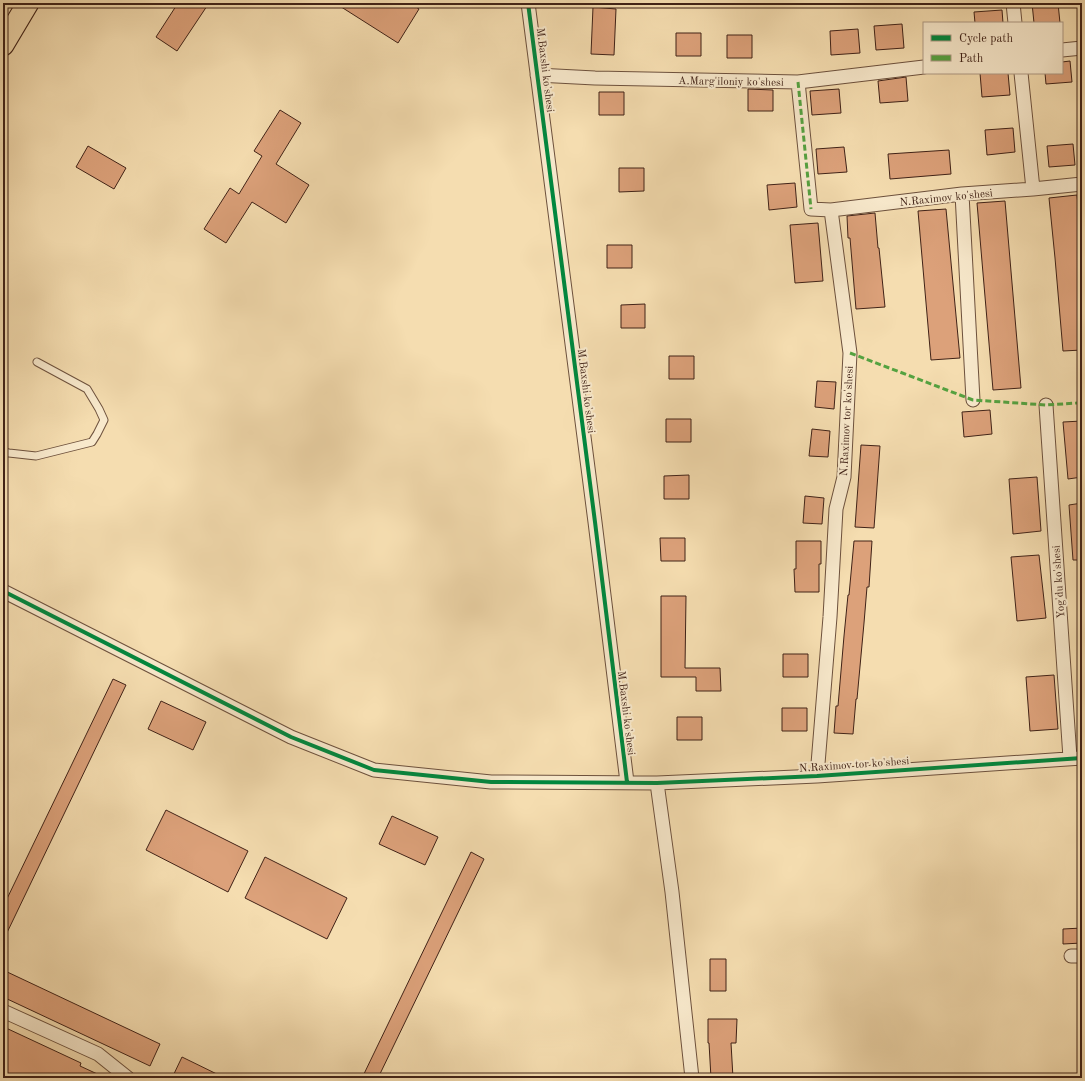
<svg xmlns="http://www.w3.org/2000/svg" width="1085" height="1081" font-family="'Old Standard TT',serif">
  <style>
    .building { fill: #dca17a; stroke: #402217 }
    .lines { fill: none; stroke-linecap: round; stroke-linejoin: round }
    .service-casing { stroke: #6d513d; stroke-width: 9 }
    .minor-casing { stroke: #6d513d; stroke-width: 15 }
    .primary-casing { stroke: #402217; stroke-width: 23 }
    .service { stroke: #f8e9cc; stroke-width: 7 }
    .minor { stroke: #f8e9cc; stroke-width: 13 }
    .primary { stroke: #f5ddb0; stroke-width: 21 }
    .quiet { stroke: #54a240; stroke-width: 3; stroke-dasharray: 6 3; stroke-linecap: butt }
    .cycleway-casing { stroke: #f8e9cc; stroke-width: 6 }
    .cycleway { stroke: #00873e; stroke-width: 4 }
    .labels { text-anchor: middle; stroke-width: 4; stroke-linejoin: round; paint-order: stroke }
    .street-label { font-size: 11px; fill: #402217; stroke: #f8e9cc }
  </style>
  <rect width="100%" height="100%" fill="#f5ddb0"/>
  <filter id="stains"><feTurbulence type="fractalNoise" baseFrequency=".005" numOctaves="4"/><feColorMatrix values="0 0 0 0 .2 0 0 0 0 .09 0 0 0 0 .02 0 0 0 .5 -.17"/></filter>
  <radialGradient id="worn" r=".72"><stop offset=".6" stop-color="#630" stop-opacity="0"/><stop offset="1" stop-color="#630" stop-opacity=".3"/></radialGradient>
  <path class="building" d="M178,3H209L177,51L156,37Z
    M335,3H410L419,9L398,43Z
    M1032,3H1058L1060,23H1034Z
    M593,7L616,9L614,55L591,54Z
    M1002,10L1003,23H975L974,12Z
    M902,24L904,48L876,50L874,26Z
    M858,29L860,53L831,55L830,31Z
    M676,33H701V56H676Z
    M727,35H752V58H727Z
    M1070,61L1072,82L1046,84L1045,73H1062V62Z
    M980,73H1008L1010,95L982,97Z
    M906,77L908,101L880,103L878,81Z
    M748,89L773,90V111H748Z
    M839,89L841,113L812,115L810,91Z
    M599,92H624V115H599Z
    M280,110L301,123L276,164L309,185L286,223L252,202L226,243L204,229L230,188L239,194L262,156L254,151Z
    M1013,128L1015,152L987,155L985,130Z
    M1073,144L1075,165L1049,167L1047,146Z
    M88,146L126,168L114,189L76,167Z
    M844,147L847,172L818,174L816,149Z
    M949,150L951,174L890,179L888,154Z
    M619,168H644V191L619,192Z
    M795,183L797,207L769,210L767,185Z
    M1077,195L1082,247V350L1063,351L1055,258L1049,198Z
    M1005,201L1021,388L993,390L977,203Z
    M946,209L960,358L931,360L918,211Z
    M875,213L878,248H879L885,307L856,309L850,238H848L847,216Z
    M818,223L823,281L795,283L790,225Z
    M607,245H632V268H607Z
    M645,304V328H621V305Z
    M669,356H694V379H669Z
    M817,381L836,382L834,409L815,407Z
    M990,410L992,434L964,437L962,412Z
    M666,419H691V442H666Z
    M1082,421V477L1068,479L1063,422Z
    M812,429L830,431L828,457L809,456Z
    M861,445L880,446L874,528L855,527Z
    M689,475V499H664V476Z
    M1037,477L1041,531L1013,534L1009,479Z
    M805,496L824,498L822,524L803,523Z
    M1082,503V560H1073L1069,505Z
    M660,538H685V561H661Z
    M796,541H821V564H819V592H795L794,569H796Z
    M854,541H872L869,587H867L864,623L857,699H856L853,734L834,733L836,706H838L844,636L848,595H849Z
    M1039,555L1046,618L1017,621L1011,557Z
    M661,596H686L685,668H720L721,691H696V677H661Z
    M783,654H808V677H783Z
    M1054,675L1058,729L1030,731L1026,677Z
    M113,679L126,685L3,941V907Z
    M161,701L206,722L193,750L148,729Z
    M782,708H807V731H782Z
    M677,717H702V740H677Z
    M166,810L248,851L228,892L146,850Z
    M392,816L438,837L425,865L379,844Z
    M471,852L484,859L378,1078H362Z
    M265,857L347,898L327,939L245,898Z
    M1082,928V943L1063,944V929Z
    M710,959H726V991H710Z
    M3,970L160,1044L150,1066L3,997Z
    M708,1019H737L736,1043H731L733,1078H711L709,1043H708Z
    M6,1028L81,1063L80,1066L106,1078H3V1034Z
    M182,1057L225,1078H172Z"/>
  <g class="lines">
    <g class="service-casing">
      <path id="service" d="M3,452L9,453L36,456L92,442L97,434L104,420L99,409L87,389L37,362"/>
    </g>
    <g class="minor-casing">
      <path id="minor" d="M528,3L595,522L627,782
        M1013,3L1015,23
        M1062,50L1082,48
        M1021,73L1033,189
        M537,75L595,78L798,82L924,67
        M798,82L811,209L831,210L962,194L1033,189L1082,184
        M962,194L973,400
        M1046,405L1070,758
        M3,591L291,737L374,770L491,782L657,783L817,776L1082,758
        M817,776L830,617L836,509L844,477L850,353L831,210
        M657,783L672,892L692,1078
        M1071,956H1082
        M3,1011L98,1054L128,1078"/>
    </g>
    <g class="primary-casing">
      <path id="primary" d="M3,45L28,3"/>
    </g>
    <use href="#service" class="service"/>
    <use href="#minor" class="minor"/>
    <use href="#primary" class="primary"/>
    <path class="quiet" d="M798,82L811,209
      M850,353L973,400L1046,405L1077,403L1082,401"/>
    <g class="cycleway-casing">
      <path id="cycleway" d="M528,3L595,522L627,782
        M3,591L291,737L374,770L491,782L657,783L817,776L1082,758"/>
    </g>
    <use href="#cycleway" class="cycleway"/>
  </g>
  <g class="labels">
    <g class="street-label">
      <text transform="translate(546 70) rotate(83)" y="4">M.Baxshi ko'shesi</text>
      <text transform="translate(731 81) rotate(1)" y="4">A.Marg'iloniy ko'shesi</text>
      <text transform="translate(946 197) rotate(-6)" y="4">N.Raximov ko'shesi</text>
      <text transform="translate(587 391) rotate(83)" y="4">M.Baxshi ko'shesi</text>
      <text transform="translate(846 421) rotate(-87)" y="4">N.Raximov tor ko'shesi</text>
      <text transform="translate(1058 582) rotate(-94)" y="4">Yog'du ko'shesi</text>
      <text transform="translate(627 713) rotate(83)" y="4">M.Baxshi ko'shesi</text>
      <text transform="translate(854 764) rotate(-4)" y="4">N.Raximov tor ko'shesi</text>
    </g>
  </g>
  <rect width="1085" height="1081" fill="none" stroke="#f5ddb0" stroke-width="16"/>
  <rect x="4" y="4" width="1077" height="1073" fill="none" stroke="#402217" stroke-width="2"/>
  <rect x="8" y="8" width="1069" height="1065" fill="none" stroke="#402217"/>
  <rect x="923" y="22" width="140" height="52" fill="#f8e9cc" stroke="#ae9984"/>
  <rect x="931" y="35" width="20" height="6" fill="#00873e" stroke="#ae9984"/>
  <text x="959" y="42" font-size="12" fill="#402217">Cycle path</text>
  <rect x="931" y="55" width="20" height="6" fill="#54a240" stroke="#ae9984"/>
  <text x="959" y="62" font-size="12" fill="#402217">Path</text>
  <rect width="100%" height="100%" filter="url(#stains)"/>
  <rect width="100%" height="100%" fill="url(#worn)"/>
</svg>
